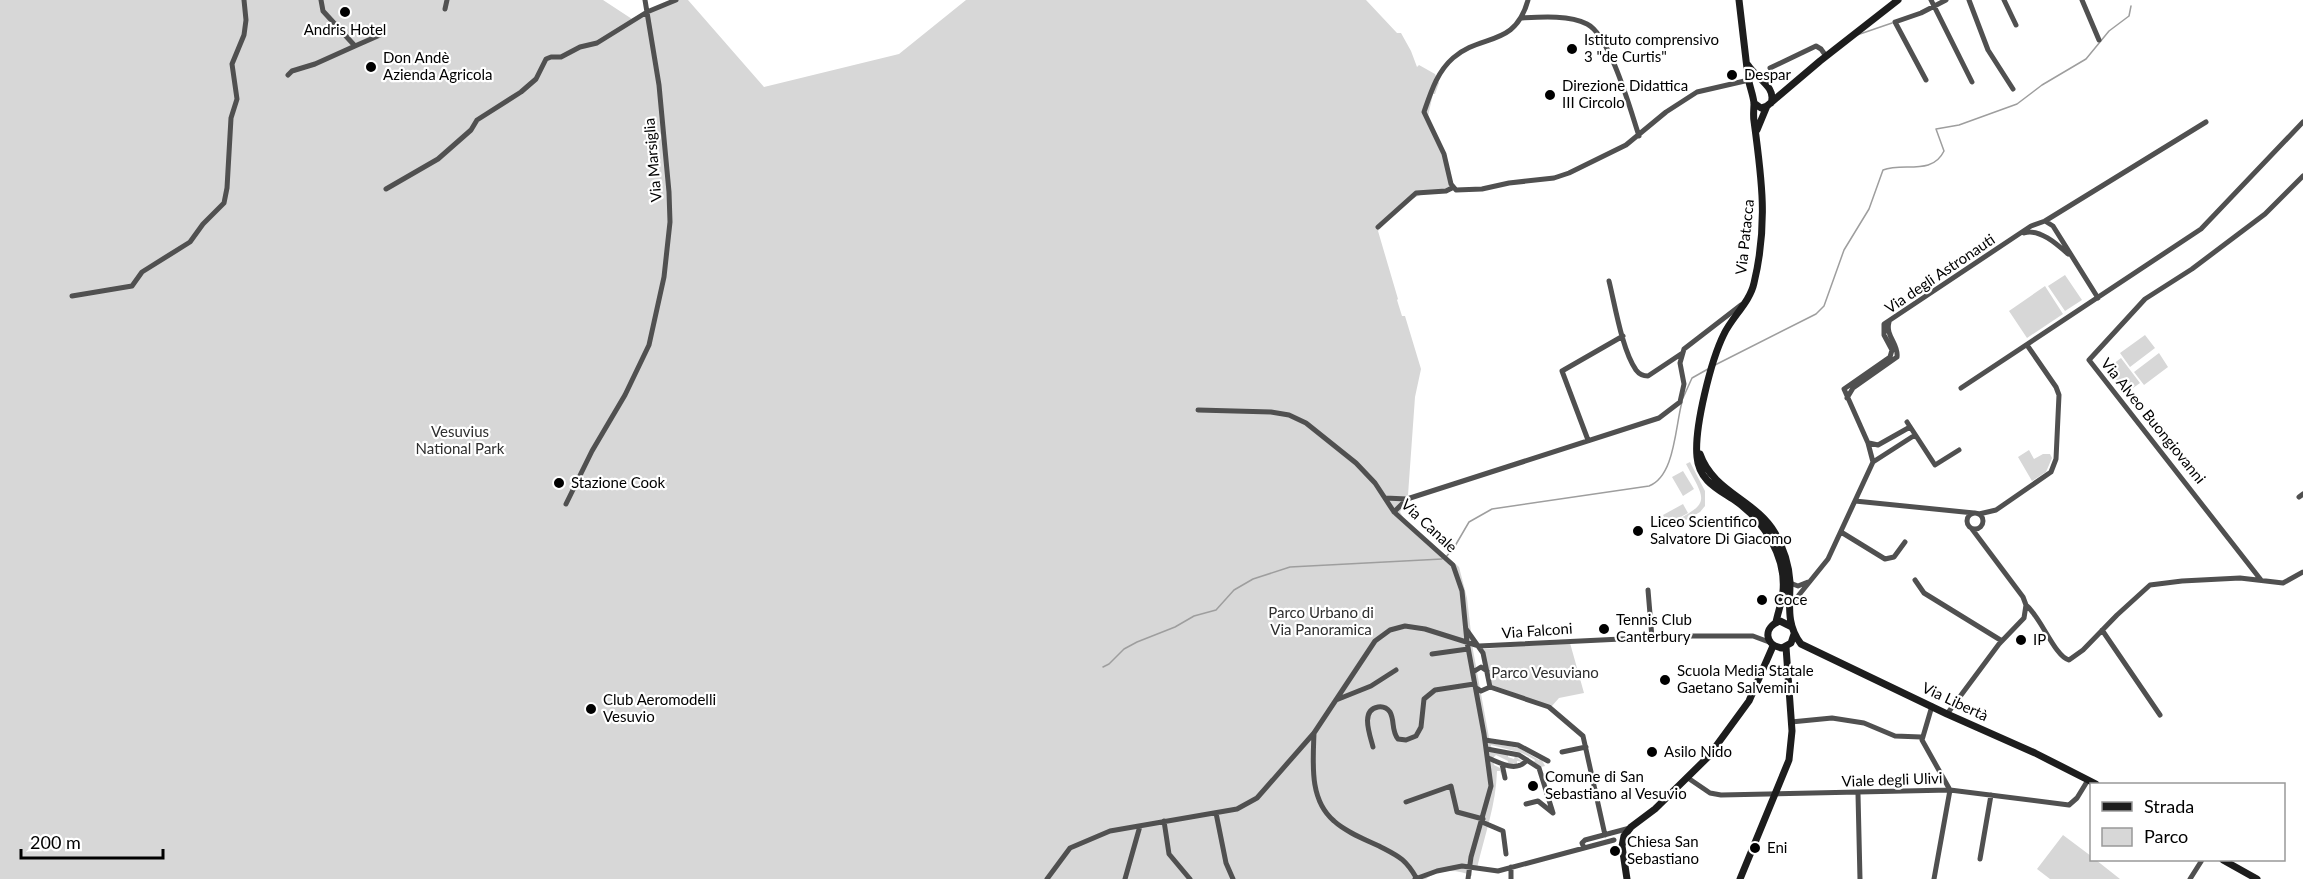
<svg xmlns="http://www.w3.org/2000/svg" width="2303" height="879" font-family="Lato,sans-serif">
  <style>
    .green { fill: #d7d7d7 }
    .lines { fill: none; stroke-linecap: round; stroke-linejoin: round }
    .stream { stroke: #9e9e9e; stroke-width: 1.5 }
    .street { stroke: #505050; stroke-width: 5 }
    .secondary { stroke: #1d1d1d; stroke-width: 7 }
    .poi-dot { fill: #000; stroke: #fff; stroke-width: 2 }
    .labels { text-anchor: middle; stroke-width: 4.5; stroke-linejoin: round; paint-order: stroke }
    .poi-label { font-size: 15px; fill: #000; stroke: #fff; text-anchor: start }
    .street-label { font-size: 15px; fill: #000; stroke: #fff }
    .park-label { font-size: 15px; fill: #2e2e2e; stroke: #fff }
  </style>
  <rect width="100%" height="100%" fill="#fff"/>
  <path class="green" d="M0,0H603L632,19L674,0H688L764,87L899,54L966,0H1366L1397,33H1401L1411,51L1417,67L1419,65L1435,74L1439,83L1435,94H1433L1428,116L1453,185L1449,191C1412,190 1402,206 1378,231L1398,299L1397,300L1402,316H1405L1421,369L1415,397L1408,495L1400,512L1404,519L1459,567L1467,598L1473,650L1490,743L1519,748L1539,760L1541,758L1545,766L1541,767L1534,762L1535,760L1522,753L1491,745L1492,752L1508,754V757L1514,759L1515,756L1523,762L1517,761V765H1507L1508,761L1496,755L1493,758L1494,765L1500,768L1502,776L1500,771H1497C1496,805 1485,834 1477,868L1472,869V876C1457,869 1439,869 1426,879H0Z
    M2065,275L2082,300L2065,311L2048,286Z
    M2045,286L2063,314L2027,338L2009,311Z
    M2145,335L2155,348L2130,367L2120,353Z
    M2159,353L2168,367L2144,385L2134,372Z
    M2121,358L2140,383L2126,393L2108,368Z
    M2029,450L2034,459L2043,454H2050L2052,458L2046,472L2032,481L2018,457Z
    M1690,462L1705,491V506L1700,512L1672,528L1670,524C1710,502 1707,503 1686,464Z
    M1683,471L1694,489L1683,496L1672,477Z
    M1683,504L1688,513L1668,524L1663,515Z
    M1570,643L1584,693L1559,698L1551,707L1492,686L1484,649Z
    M2063,835L2091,856L2092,860H2096L2120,879H2050L2037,869Z"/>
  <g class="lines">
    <path class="stream" d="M1857,35L1892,23
      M1715,365L1816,314L1824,306L1844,250L1869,209L1883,170C1903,162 1932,176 1944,151L1936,129L1959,125L2017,104L2042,85L2086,59L2109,31L2129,16L2131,6
      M1683,398L1692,378L1708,369
      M1446,557L1455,546L1469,522L1492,509L1649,486C1675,476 1675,427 1682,402
      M1103,667L1109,664L1124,649L1137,642L1175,627L1194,616L1216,610L1234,590L1253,579L1290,567L1442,559"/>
    <path class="street" d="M1528,0C1515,48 1481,33 1453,58C1437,72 1431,92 1424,112L1444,154L1451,184L1456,190L1482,189L1509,183L1554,178L1569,173L1626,145L1666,112L1697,92L1749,80L1756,76
      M1931,0L1972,82
      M1969,0L1988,50L2013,89
      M2004,0L2016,25
      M2082,0L2099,40
      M445,9L447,0
      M1522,18C1541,17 1569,15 1587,24C1610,35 1631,112 1639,136
      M355,46L380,35
      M1770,68L1816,46L1821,49L1826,56
      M288,75L292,71L315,64L355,46L323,11L321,0
      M1926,80L1895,22L1921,13L1946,0
      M386,189L438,159L471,130L477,120L521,92L536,79L546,59L551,57H561L580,47L597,43L647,12L676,0
      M2045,221L2206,122
      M1378,227L1416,193L1446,191L1452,188
      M2024,233C2039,228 2057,244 2068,254
      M1609,281C1615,305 1622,350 1636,370C1639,374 1643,376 1648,376L1681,354
      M72,296L132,286L142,272L190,242L203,224L224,203L227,188L231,118L237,99L232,64L244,35L246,20L244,0
      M1961,388L2201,229L2303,122
      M1847,398L1853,388L1897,357C1899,344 1885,336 1889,322
      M1198,410L1271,412L1289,415L1306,423L1356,463L1375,483L1394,512L1453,565L1462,591L1467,642L1484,734L1491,786L1471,857L1468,879
      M1907,422L1935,465L1959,450
      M1588,440L1562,371L1623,336
      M1869,443L1878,445L1910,427
      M1873,462L1915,435
      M2299,497L2303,494
      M1385,498L1407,499L1659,418L1680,402L1684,384L1680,363L1684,349L1741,305
      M1855,501L1974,513
      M566,504L592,451L625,395L649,345L664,277L670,222L669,192L659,85L645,0
      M1394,512L1407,499
      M1967 521a8 8 0 1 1 16 0a8 8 0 1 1-16 0Z
      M1979,514L1996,510L2051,472L2056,459L2059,395L2056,387L2027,345
      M1841,532L1885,559L1894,557L1905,542
      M1915,580L1924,593L2002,641
      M2261,580L2089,360L2145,299L2192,269L2265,214L2303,176
      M1790,583L1798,586L1808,582
      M1648,590L1652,638
      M2026,605C2041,617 2055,657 2069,660L2083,650L2117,615L2150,585L2182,581L2240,578L2283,583L2303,572
      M1790,606L1828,559L1873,462L1868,443L1844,389L1890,357L1892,350L1884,335V324L2031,226L2045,221L2053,226L2098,298
      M1466,629L1483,653L1490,687
      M2102,630L2160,715
      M1432,654L1468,649
      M1473,672L1481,667L1487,671
      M1476,688L1481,691L1490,687L1549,707L1583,736L1605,835
      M1336,700L1371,686L1396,670
      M1932,706L1922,740L1950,790L1934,879
      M1947,714L1999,644L2024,618L2026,605L2023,597L1972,529
      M1791,722L1832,718L1864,723L1895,736L1921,737
      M1314,733C1313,763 1309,800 1334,821C1346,832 1364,839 1379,846C1398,856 1405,858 1417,879
      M1485,740L1518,745L1548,761
      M1373,747C1370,735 1360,710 1378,707C1384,706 1387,708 1390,712C1395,721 1391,730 1398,739L1406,740L1416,736L1421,727L1424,699L1435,690L1474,684
      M1487,749L1519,755L1539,768L1553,813L1538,801L1526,804
      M1562,752L1586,747
      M1488,758C1501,763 1516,773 1527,760
      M1502,764L1505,778
      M1688,778L1710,793L1721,795L1950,790L2069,805L2077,798L2088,780
      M1858,794L1860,879
      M1406,802L1451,786L1457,812L1483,819
      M1216,813L1226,863L1233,879
      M1164,821L1169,854L1190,879
      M1482,822L1503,831L1506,854
      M1584,848L1582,843L1585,840L1630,828
      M1980,859L1991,795
      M1047,879L1070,848L1110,831L1237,809L1257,798L1314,733L1375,641L1390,630L1405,626L1425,629L1479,646L1683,636H1753L1769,642
      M1125,879L1140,826
      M1415,879L1437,871L1462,866L1498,871L1614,840
      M1511,879V867
      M2190,879L2202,860"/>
    <path class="secondary" d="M1739,0C1742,26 1745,51 1748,77C1749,85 1753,94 1754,103C1754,109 1753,115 1754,121C1762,180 1768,225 1754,283C1750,302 1732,317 1724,334C1711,360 1694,428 1697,457C1699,482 1720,490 1737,502C1765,522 1786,557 1783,591C1782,602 1778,612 1776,622
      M1748,65C1756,78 1777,87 1771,103
      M1754,103L1761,108L1767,106L1820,61L1898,0
      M1757,130L1767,106
      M1700,454C1713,492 1756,500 1775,533C1783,547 1789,566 1790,582C1790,605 1786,625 1801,644L1947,714L2035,753L2096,784
      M1790,626L1780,621C1763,627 1764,645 1782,648L1791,643L1794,634
      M2223,860L2257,879
      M1627,879L1622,846L1624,836L1631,827L1655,809L1708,757L1749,701L1773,646
      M1740,879L1789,760L1792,731L1786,647"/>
  </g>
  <g class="poi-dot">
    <circle cx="345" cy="12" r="6"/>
    <circle cx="1572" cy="49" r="6"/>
    <circle cx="371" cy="67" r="6"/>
    <circle cx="1732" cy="75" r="6"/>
    <circle cx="1550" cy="95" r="6"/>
    <circle cx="559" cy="483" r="6"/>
    <circle cx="1638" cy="531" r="6"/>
    <circle cx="1762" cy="600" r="6"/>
    <circle cx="1604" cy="629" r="6"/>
    <circle cx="2021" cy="640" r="6"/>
    <circle cx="1665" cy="680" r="6"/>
    <circle cx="591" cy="709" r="6"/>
    <circle cx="1652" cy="752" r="6"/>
    <circle cx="1533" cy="786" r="6"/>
    <circle cx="1755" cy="848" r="6"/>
    <circle cx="1615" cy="851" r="6"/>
  </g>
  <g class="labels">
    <g class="poi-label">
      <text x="345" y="35" text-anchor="middle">Andris Hotel</text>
      <text x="1584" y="45">Istituto comprensivo<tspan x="1584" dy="17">3 "de Curtis"</tspan></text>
      <text x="383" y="63">Don Andè<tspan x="383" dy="17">Azienda Agricola</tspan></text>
      <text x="1744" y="80">Despar</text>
      <text x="1562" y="91">Direzione Didattica<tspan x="1562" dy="17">III Circolo</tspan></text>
      <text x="571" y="488">Stazione Cook</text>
      <text x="1650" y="527">Liceo Scientifico<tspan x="1650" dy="17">Salvatore Di Giacomo</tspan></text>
      <text x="1774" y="605">Coce</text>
      <text x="1616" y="625">Tennis Club<tspan x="1616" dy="17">Canterbury</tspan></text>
      <text x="2033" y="645">IP</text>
      <text x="1677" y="676">Scuola Media Statale<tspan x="1677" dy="17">Gaetano Salvemini</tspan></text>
      <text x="603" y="705">Club Aeromodelli<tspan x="603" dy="17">Vesuvio</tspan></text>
      <text x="1664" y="757">Asilo Nido</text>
      <text x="1545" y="782">Comune di San<tspan x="1545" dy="17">Sebastiano al Vesuvio</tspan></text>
      <text x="1627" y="847">Chiesa San<tspan x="1627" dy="17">Sebastiano</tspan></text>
      <text x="1767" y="853">Eni</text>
    </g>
    <g class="street-label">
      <text transform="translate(653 160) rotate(-95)" y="5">Via Marsiglia</text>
      <text transform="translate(1745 237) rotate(-84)" y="5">Via Patacca</text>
      <text transform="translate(1940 274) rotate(-34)" y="5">Via degli Astronauti</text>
      <text transform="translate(2153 421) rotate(51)" y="5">Via Alveo Buongiovanni</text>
      <text transform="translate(1429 526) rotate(43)" y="5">Via Canale</text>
      <text transform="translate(1537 631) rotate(-4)" y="5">Via Falconi</text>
      <text transform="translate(1955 702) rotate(25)" y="5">Via Libertà</text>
      <text transform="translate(1892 780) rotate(-2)" y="5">Viale degli Ulivi</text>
    </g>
    <g class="park-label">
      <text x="460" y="437">Vesuvius<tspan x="460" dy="17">National Park</tspan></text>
      <text x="1321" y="618">Parco Urbano di<tspan x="1321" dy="17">Via Panoramica</tspan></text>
      <text x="1545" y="678">Parco Vesuviano</text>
    </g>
  </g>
  <rect x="2090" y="783" width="195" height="78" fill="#ffffff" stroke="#999999" stroke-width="1.5"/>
  <rect x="2102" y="802" width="30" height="9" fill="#1d1d1d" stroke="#999999" stroke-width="1.5"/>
  <text x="2144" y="813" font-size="18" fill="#000000">Strada</text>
  <rect x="2102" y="828" width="30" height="18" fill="#d7d7d7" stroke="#999999" stroke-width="1.5"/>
  <text x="2144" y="843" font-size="18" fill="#000000">Parco</text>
  <path d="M21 849v9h142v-9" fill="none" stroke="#000000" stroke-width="3"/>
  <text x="30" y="849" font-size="18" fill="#000000" stroke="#ffffff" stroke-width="4.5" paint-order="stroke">200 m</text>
</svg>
